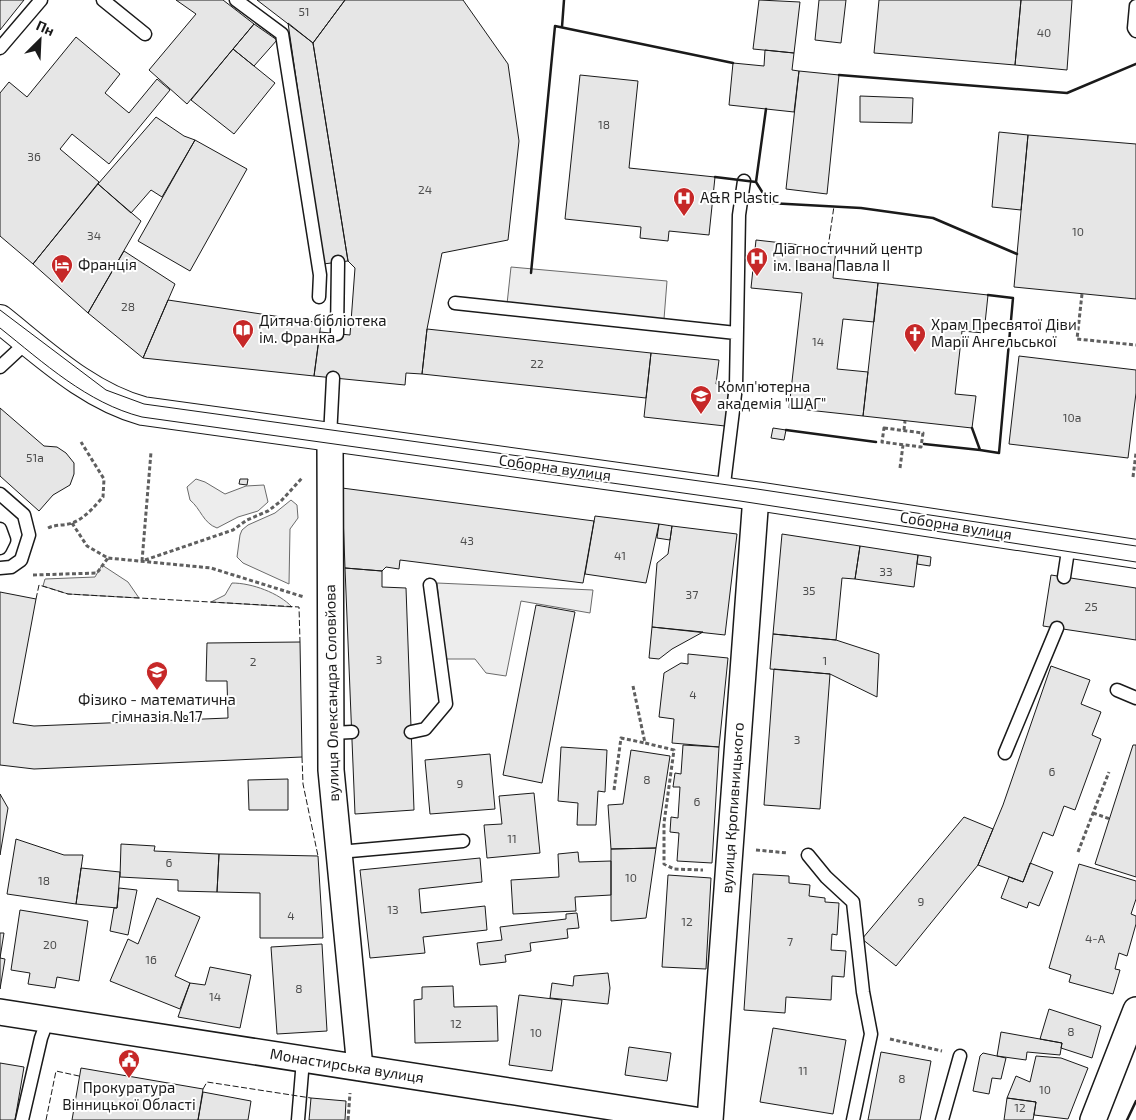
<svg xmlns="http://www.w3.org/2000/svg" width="1136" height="1120" font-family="'Exo 2',sans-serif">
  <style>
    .green { fill: #ededed; stroke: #6a6a6a }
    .building { fill: #e6e6e6; stroke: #1a1a1a }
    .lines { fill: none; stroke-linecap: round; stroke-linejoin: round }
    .lane-casing { stroke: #1a1a1a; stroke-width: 15 }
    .street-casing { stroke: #1a1a1a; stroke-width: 28 }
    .secondary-casing { stroke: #1a1a1a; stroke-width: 30 }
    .path { stroke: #5f5f5f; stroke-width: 3; stroke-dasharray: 4 2.5; stroke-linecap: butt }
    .lane { stroke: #fff; stroke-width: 12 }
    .street { stroke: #fff; stroke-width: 25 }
    .secondary { stroke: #fff; stroke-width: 28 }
    .tram { stroke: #1a1a1a; stroke-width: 1 }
    .fence { stroke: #1a1a1a; stroke-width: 1; stroke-dasharray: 6 2.5; stroke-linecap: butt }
    .wall { stroke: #1a1a1a; stroke-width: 2.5 }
    .labels { text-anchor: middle; stroke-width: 4; stroke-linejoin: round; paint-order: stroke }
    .number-label { font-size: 12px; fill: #4d4d4d }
    .poi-label { font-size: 15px; fill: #1a1a1a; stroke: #fff; text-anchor: start }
    .street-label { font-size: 15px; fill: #1a1a1a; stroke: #fff }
  </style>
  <rect width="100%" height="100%" fill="#fff"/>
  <path class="green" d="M511,267L667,281L664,319L507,304Z
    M196,479L205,482L225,494L246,486L264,485L268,502L258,511L238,517L217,528C203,523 201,509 190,500L187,487Z
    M291,500L297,505L298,518L290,529L289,584L243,563L237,557L240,535L242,530L248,525L275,513Z
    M102,565L128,582L139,598L68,594L43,586L45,579L95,577Z
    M232,583C252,583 279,593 292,607L211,602L225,595Z
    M437,583L593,590L590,613L521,601L506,676L486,673L475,659H445Z"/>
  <path class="building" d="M0,0H24L0,30Z
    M176,0H223L254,24L187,104L149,70L196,14Z
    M257,0H345L313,43Z
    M345,0H463L508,64L519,141L508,240L442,253L427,329L422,374L406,373L405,385L314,376L320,332L350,335L355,268L348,261L313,43Z
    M759,0L800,2L794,53L753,49Z
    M819,0H846L841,43L815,40Z
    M879,0H1021L1015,65L874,53Z
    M1021,0H1072L1067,70L1015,65Z
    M288,23L313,43L348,261L323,264Z
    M254,24L277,40L254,66L233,49Z
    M76,37L120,74L105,93L129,113L157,79L170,90L109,164L72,134L60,149L99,182L33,264L0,236V93L9,82L27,97Z
    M233,49L275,83L234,134L191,100Z
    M765,50L794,53L792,70L799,71L794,112L729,105L733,63L764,66Z
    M799,71L839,75L827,194L786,189Z
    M580,75L638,81L629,168L715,177L709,235L669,231L668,241L640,238L641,227L565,219Z
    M860,96L913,98L912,123L860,122Z
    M156,117L184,136L195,140L162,197L151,190L131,213L98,184Z
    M999,132L1028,135L1021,210L992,207Z
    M1028,135L1136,144V299L1014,287Z
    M195,140L247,169L190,271L138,241Z
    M98,184L141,221L88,313L33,264Z
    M756,240L836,249L833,278L878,283L874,322L843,319L837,369L868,372L863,416L789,408L802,293L751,288Z
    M124,251L175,284L143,358L88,313Z
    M878,283L988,295L984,333L962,331L955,394L976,396L972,428L863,416Z
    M168,300L321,323L314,376L143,358Z
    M427,329L651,353L646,398L422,374Z
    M651,353L719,360L716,384L729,386L725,426L644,417Z
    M1019,356L1136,370V393L1128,458L1009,444Z
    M0,408L44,446L57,447L66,453L74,463V474L70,485L53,495L39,511L0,476Z
    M773,428L786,430L784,440L771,438Z
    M240,479H248L247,485L239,484Z
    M342,488L594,521L583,583L400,560L399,569L386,567L382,571L345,568Z
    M595,516L659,524L646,583L585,574Z
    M659,524L672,526L670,540L657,538Z
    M672,526L737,534L725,635L652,627L657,563L668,554Z
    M782,534L860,546L855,579L842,578L836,640L773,634Z
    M860,546L918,555L914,587L855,579Z
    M918,555L931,557L930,566L917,564Z
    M345,568L382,571V587L406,588L414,810L355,814Z
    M1051,575L1136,588V640L1043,626Z
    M0,592L36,599L13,723L34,726L228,718L227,681H206L207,643L300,642L302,757L34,769L0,765Z
    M536,605L575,612L542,783L503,775Z
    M652,627L703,632L672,649L659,659L649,658Z
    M773,634L836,640L879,654L877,697L830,674L770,669Z
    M688,654L728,658L719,747L672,743L674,719L659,717L664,673L681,663L688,664Z
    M1051,666L1090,680L1081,704L1101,712L1092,735L1101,739L1075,810L1064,806L1053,836L1043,832L1023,882L978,865L1003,805Z
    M774,669L830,674L820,809L764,805Z
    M683,745L719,747L712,863L677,861L679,833L670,832L671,817L678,818L680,787H673L675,773L681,774Z
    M1133,745H1136V877L1095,864Z
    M561,747L607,750L605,792L598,791L596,825H577L578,803L558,801Z
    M631,750L670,756L656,848L611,849L608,805L623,804Z
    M490,754L495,809L430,814L425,760Z
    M288,779V810H249L248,780Z
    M534,793L540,853L487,858L484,825L502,824L499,796Z
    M0,794L8,808L0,855Z
    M964,817L993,829L978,865L896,966L862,939Z
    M16,839L64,855H83L76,904L7,894Z
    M121,844L155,846L154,851L219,854L217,892L178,891V880L120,877Z
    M656,848L646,918L611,921V849Z
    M578,852L579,862L611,861V895L575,897L576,911L513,914L511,880L559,877L558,854Z
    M219,854L318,856L323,938H260V893L217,892Z
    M480,858L482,882L419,889L421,913L485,906L487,930L423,937L425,953L370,958L360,870Z
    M1030,863L1053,872L1039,906L1029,902L1027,908L1001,898L1009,877L1023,882Z
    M1079,864L1136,881V899L1131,914L1136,916V924L1127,956L1119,953L1115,969L1120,970L1113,994L1069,982L1071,975L1049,968Z
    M81,868L120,872L117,908L76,904Z
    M753,874L789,876V883L810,885L809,896L825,898V902L839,903L837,935L832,934L831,950L846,951L844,977L832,976L831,1000L786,997L785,1013L744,1010Z
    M668,875L711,878L706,969L662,967Z
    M119,888L137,890L128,935L110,931L114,908H117Z
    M157,898L200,917L175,976L190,983L180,1009L110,981L128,939L138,944Z
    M20,910L88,921L79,981L57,977L55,988L28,984L30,973L11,970Z
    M577,913L579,928L567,929L568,938L530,943L531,951L505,955L506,962L480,965L477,943L502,940L500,927L566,919V914Z
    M0,933H4L0,958Z
    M322,944L327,1031L277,1034L271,947Z
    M0,958L5,959L0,989Z
    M210,967L251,975L240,1028L178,1017L190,983L205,985Z
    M608,973L610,988L608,1004L550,998L552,983L573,986L574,976Z
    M453,986L454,1007L497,1006L498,1041L415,1043L414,1000L422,999V987Z
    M519,995L562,1000L552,1071L509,1065Z
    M1049,1009L1101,1026L1092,1058L1061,1048L1062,1043L1040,1039Z
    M773,1028L846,1040L833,1114L760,1102Z
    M1001,1032L1062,1043L1060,1055L1027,1052L1026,1060L997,1056Z
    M629,1047L671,1053L667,1081L625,1075Z
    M881,1052L931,1061L920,1120H868Z
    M983,1053L1006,1058L1001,1079L992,1078L989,1094L973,1091L980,1056Z
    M1036,1056L1061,1058L1088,1068L1068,1119L1034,1115L1036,1102L1007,1098L1016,1076L1030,1082Z
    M0,1063L24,1067L15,1120H0Z
    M81,1068L203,1089L198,1120H72Z
    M203,1092L251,1101L248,1120H198Z
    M311,1098L346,1101L345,1120H309Z
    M1007,1098L1036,1102L1033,1120H1004Z"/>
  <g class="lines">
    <g class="lane-casing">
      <path id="lane" d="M103,0L145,34
        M236,0L282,34L320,275L319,297
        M1136,6L1134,28L1136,31
        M0,48L41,0
        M455,303L736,333
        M337,334L338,262
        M0,367L28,341
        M330,437L333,378
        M723,492L736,386L739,215L744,181
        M0,494L24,515L29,535L21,560L11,567L0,568
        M0,529L4,540L0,548
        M1064,577L1069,544
        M1117,690L1136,698
        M411,732L425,729L446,704L430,585
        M331,733L352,732
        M1005,753L1057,628
        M339,852L463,841
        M808,855L826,877L853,902L863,992L871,1034L853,1120
        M22,1120L41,1038L48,1019
        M298,1120L303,1060
        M942,1120L960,1056"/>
    </g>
    <g class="street-casing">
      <path id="street" d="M330,437L331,770L360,1068
        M0,1012L695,1120
        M710,1120L756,496
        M1093,1120L1136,1010"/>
    </g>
    <g class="secondary-casing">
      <path id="secondary" d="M0,319C44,354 88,396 143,411L756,496L1136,554"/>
    </g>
    <path class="path" d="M1082,294L1077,339L1136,345
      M884,428L923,433L921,447L882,442Z
      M904,430L905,421
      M900,468L903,445
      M1133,477L1136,453
      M72,523L87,546L108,558L211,568L304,597
      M48,528C56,524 64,526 72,523C84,519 95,506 103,497L104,479L81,442
      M145,560L233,530L247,520L268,511L281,501L303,477
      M142,561L151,452
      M33,575L97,573L108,558
      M633,686L645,743L674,750L664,823V864L674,869L703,870
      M614,790L621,738L645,743
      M1093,813L1110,819
      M756,850L788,853
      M1078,852L1109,772
      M890,1039L942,1051
      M348,1120L350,1093"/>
    <use href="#lane" class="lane"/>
    <use href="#street" class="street"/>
    <use href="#secondary" class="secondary"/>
    <path class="tram" d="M0,310L106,390L144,404L757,489L1136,546
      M0,328C44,363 87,403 142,417L740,501L1136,562"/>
    <path class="fence" d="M828,248L834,206
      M36,599L39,585L68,594L299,607L300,642
      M302,757L303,784L318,856
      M203,1089L207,1082L311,1098
      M46,1120L56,1071L79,1076"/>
    <path class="wall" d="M562,27L564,0
      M839,75L1067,93L1136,64
      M715,177L756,182L766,109
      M756,182L769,203L861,208L933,218L1017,254
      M531,273L555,26L733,63
      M972,428L980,450L999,453L1013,298L988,295
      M786,430L876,442
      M924,444L980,450
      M1127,1120L1136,1101"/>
  </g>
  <defs>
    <g id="hospital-pin" transform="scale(1.125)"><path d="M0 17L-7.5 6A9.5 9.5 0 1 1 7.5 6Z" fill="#c62828" stroke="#fff"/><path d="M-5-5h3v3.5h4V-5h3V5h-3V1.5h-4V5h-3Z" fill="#fff"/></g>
    <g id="hotel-pin" transform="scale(1.125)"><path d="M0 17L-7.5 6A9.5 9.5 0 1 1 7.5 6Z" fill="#c62828" stroke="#fff"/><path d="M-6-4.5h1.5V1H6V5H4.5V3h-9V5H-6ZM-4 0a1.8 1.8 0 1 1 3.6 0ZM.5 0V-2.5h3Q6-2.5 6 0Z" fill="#fff"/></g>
    <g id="library-pin" transform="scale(1.125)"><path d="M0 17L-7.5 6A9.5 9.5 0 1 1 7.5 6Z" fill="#c62828" stroke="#fff"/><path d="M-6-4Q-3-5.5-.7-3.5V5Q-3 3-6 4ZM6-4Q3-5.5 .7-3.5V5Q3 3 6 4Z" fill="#fff"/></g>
    <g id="church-pin" transform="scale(1.125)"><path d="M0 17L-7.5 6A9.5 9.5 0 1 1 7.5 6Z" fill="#c62828" stroke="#fff"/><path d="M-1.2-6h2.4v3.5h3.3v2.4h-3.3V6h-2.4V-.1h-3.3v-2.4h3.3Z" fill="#fff"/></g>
    <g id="school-pin" transform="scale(1.125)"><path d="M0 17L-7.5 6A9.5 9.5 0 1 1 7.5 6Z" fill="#c62828" stroke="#fff"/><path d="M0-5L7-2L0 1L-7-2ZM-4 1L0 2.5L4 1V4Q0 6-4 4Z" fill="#fff"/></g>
    <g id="civic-pin" transform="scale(1.125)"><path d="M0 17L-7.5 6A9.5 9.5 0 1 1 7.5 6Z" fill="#c62828" stroke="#fff"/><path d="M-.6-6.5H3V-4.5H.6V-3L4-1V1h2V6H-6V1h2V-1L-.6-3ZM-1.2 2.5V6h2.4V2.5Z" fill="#fff"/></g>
  </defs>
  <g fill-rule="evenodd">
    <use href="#hospital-pin" x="684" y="198"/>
    <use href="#hospital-pin" x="757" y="258"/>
    <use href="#hotel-pin" x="62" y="265"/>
    <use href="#library-pin" x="243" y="330"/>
    <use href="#church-pin" x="915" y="334"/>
    <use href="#school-pin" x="701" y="396"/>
    <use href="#school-pin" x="157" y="672"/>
    <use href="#civic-pin" x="129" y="1060"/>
  </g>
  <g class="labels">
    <g class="number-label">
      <text x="304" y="16">51</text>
      <text x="1044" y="37">40</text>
      <text x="604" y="129">18</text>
      <text x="34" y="161">36</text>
      <text x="425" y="194">24</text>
      <text x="1078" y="236">10</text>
      <text x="94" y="240">34</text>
      <text x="128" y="311">28</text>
      <text x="818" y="346">14</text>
      <text x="537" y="368">22</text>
      <text x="1072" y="422">10а</text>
      <text x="35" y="462">51а</text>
      <text x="467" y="545">43</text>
      <text x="620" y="560">41</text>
      <text x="886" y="576">33</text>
      <text x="809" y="595">35</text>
      <text x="692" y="599">37</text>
      <text x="1091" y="611">25</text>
      <text x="379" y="664">3</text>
      <text x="825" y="665">1</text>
      <text x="253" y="666">2</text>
      <text x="693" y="699">4</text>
      <text x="797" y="744">3</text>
      <text x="1052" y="776">6</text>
      <text x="647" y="784">8</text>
      <text x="460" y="788">9</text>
      <text x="697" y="806">6</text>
      <text x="512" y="843">11</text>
      <text x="169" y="867">6</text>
      <text x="631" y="882">10</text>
      <text x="44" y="885">18</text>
      <text x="921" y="906">9</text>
      <text x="393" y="914">13</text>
      <text x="291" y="920">4</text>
      <text x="687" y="926">12</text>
      <text x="1095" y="943">4-А</text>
      <text x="790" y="946">7</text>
      <text x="50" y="949">20</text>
      <text x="151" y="964">16</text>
      <text x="299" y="993">8</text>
      <text x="215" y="1001">14</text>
      <text x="456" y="1028">12</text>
      <text x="1071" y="1036">8</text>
      <text x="536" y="1037">10</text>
      <text x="803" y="1075">11</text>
      <text x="902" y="1083">8</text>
      <text x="1045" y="1094">10</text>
      <text x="1020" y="1112">12</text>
    </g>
    <g class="poi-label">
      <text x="700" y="203">A&amp;R Plastic</text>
      <text x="773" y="254">Діагностичний центр<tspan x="773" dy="17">ім. Івана Павла II</tspan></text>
      <text x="78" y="270">Франція</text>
      <text x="259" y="326">Дитяча бібліотека<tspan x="259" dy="17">ім. Франка</tspan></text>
      <text x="931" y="330">Храм Пресвятої Діви<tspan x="931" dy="17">Марії Ангельської</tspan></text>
      <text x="717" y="392">Комп'ютерна<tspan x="717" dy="17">академія "ШАГ"</tspan></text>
      <text x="157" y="705" text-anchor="middle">Фізико - математична<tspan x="157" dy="17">гімназія №17</tspan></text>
      <text x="129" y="1093" text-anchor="middle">Прокуратура<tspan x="129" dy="17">Вінницької Області</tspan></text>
    </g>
    <g class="street-label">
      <text transform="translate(555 468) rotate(8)" y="5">Соборна вулиця</text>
      <text transform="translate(956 526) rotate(9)" y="5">Соборна вулиця</text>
      <text transform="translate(332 693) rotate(-91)" y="5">вулиця Олександра Соловйова</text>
      <text transform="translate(733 808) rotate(-86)" y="5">вулиця Кропивницького</text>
      <text transform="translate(347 1066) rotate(9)" y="5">Монастирська вулиця</text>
    </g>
  </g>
  <g transform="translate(40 40) rotate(24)" stroke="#ffffff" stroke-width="4" paint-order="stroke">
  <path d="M0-4L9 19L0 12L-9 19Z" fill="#1a1a1a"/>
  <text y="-8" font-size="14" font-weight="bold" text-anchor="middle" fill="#1a1a1a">Пн</text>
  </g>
</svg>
